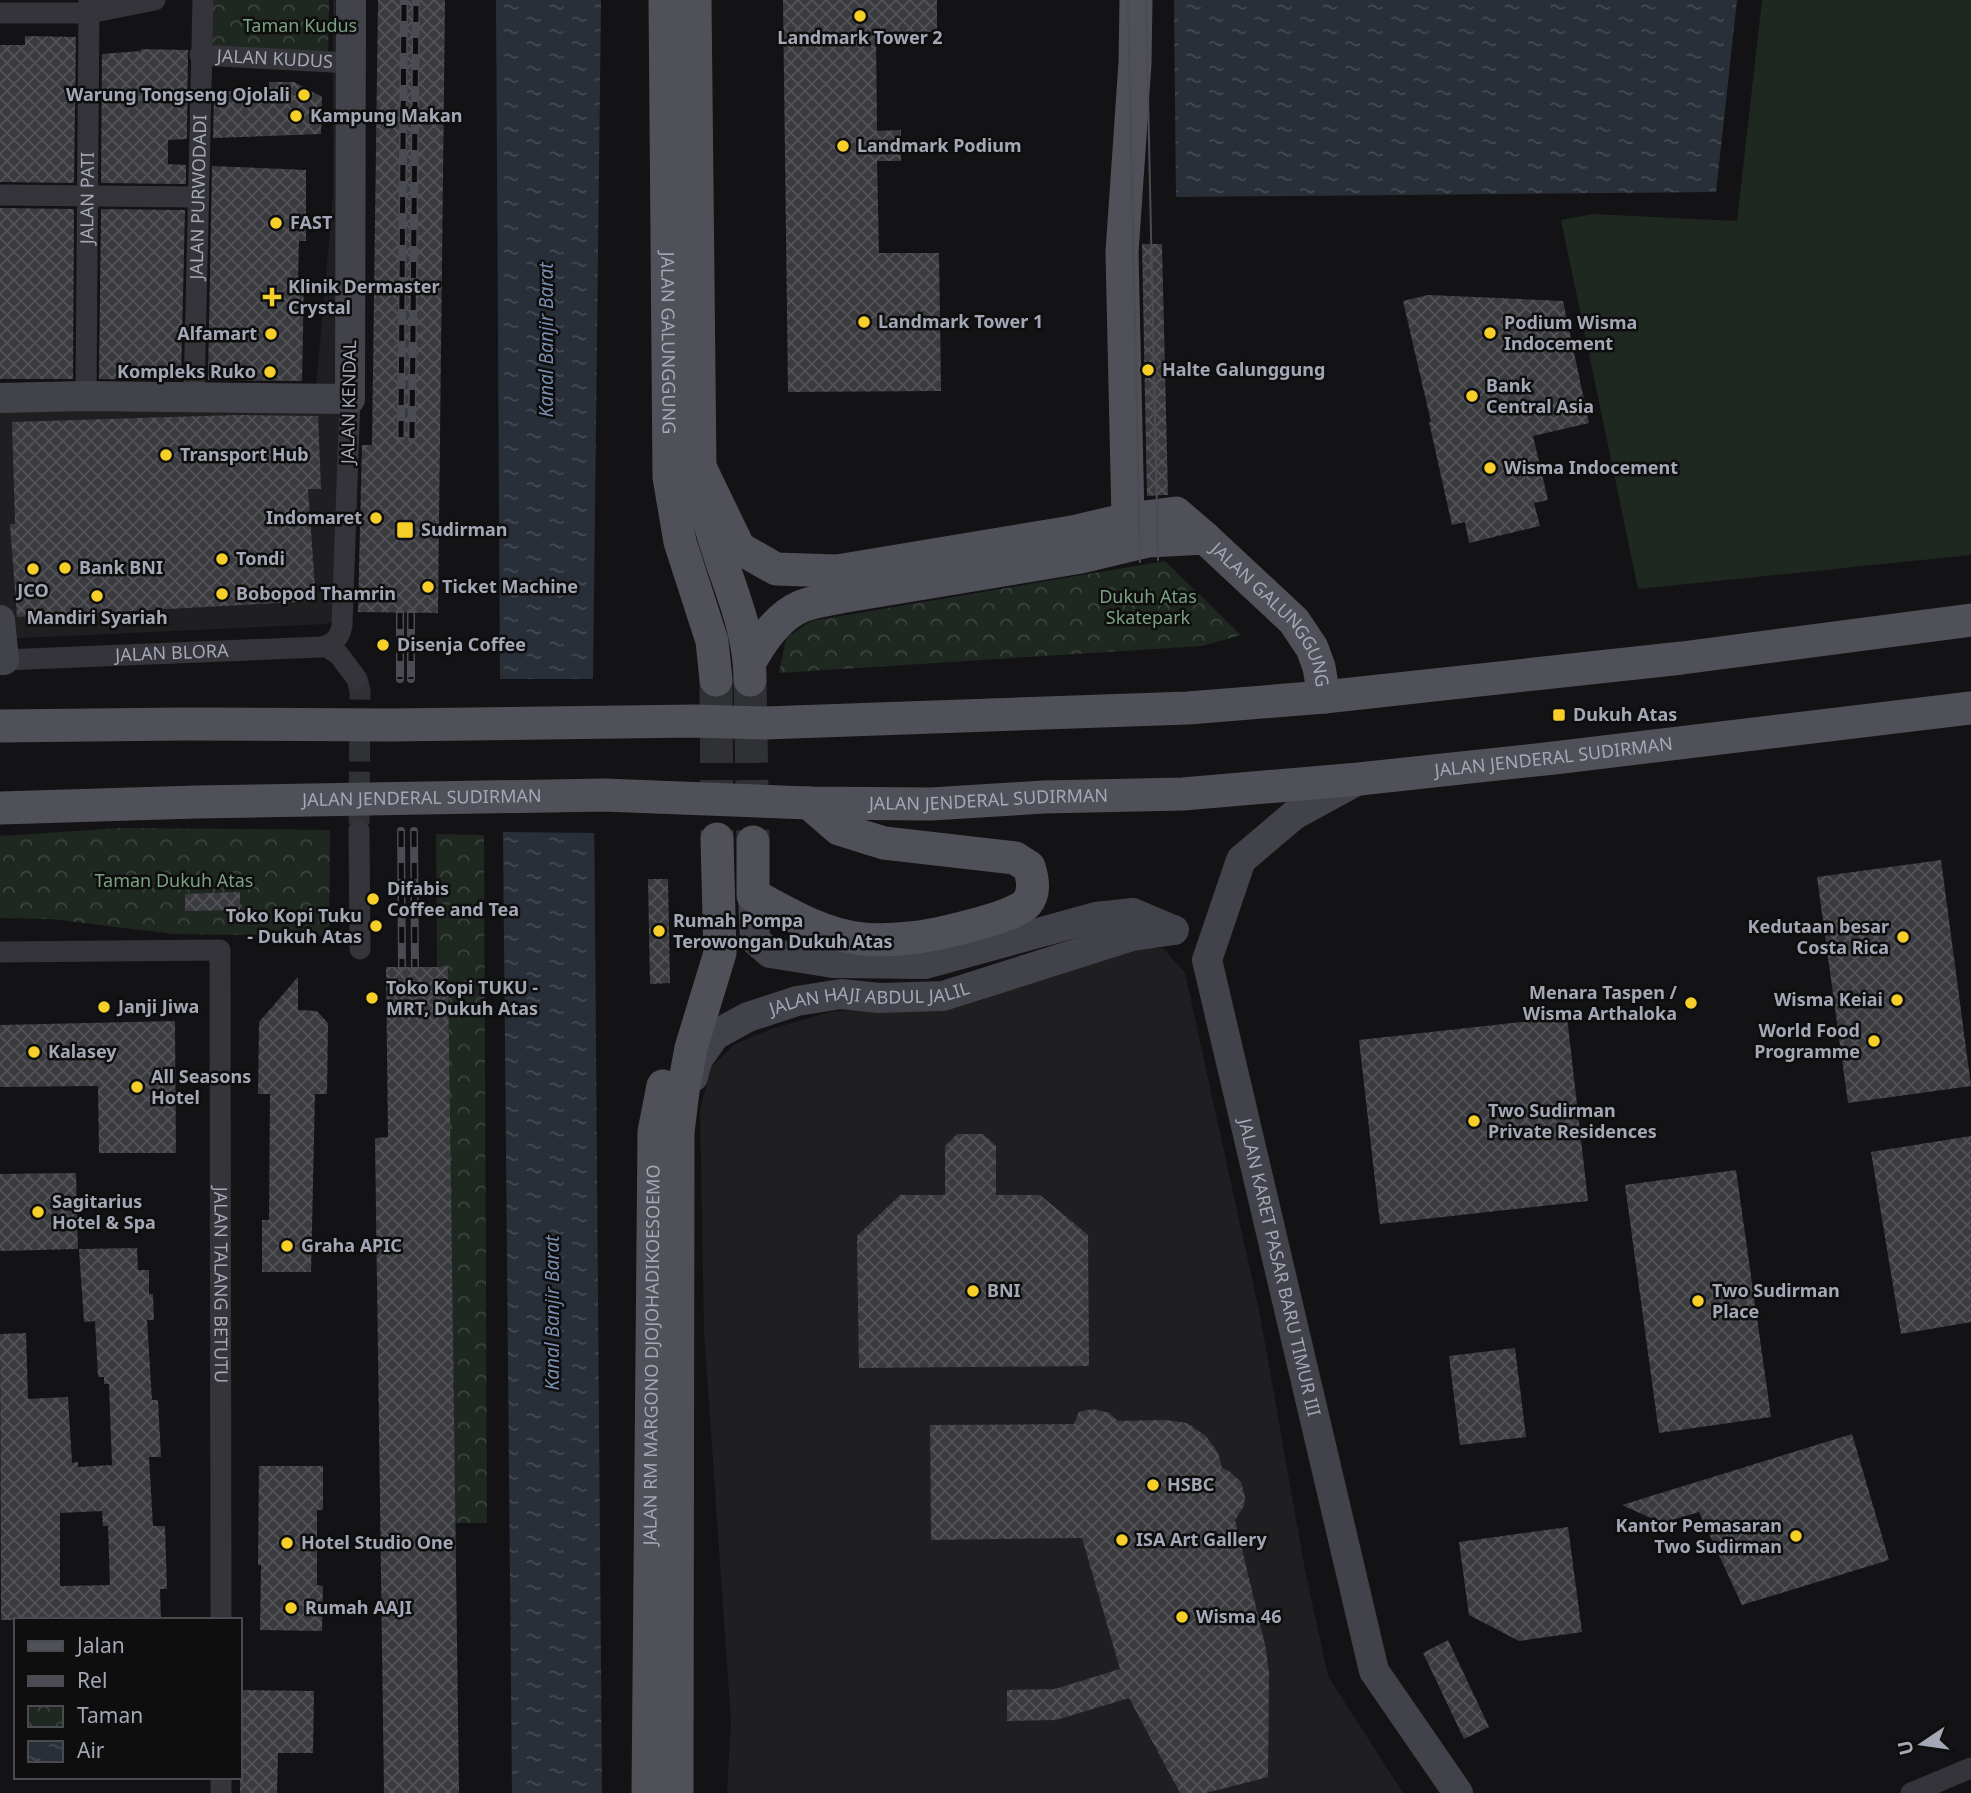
<svg xmlns="http://www.w3.org/2000/svg" width="1971" height="1793" font-family="'Noto Sans',sans-serif">
  <style>
    .built { fill: #1f1f22 }
    .grass { fill: #1f2721 }
    .park { fill: url(#park-crowns) }
    .water { fill: url(#water-ripples) }
    .pier { fill: #131315 }
    .building { fill: url(#building-cross-hatch); fill-rule: evenodd }
    .lines { fill: none; stroke-linecap: round; stroke-linejoin: round }
    .street-tunnel { stroke: #303135; stroke-width: 21; stroke-dasharray: 21 10; stroke-linecap: butt }
    .primary-tunnel { stroke: #303135; stroke-width: 33; stroke-dasharray: 33 17; stroke-linecap: butt }
    .street { stroke: #34343a; stroke-width: 21 }
    .secondary { stroke: #42424a; stroke-width: 30 }
    .primary { stroke: #505059; stroke-width: 33 }
    .tram { stroke: #4b4b53; stroke-width: 2 }
    .rail-casing { stroke: #4b4b53; stroke-width: 8 }
    .rail { stroke: #0e0e0f; stroke-width: 5; stroke-dasharray: 16; stroke-linecap: butt }
    .poi-dot { fill: #f6cf29; stroke: #0e0e0f; stroke-width: 2.5 }
    .labels { text-anchor: middle; stroke-width: 5; stroke-linejoin: round; paint-order: stroke }
    .park-label { font-size: 18px; fill: #7aa182; stroke: #0e0e0f }
    .poi-label { font-size: 18px; font-weight: bold; fill: #a4a7b5; stroke: #0e0e0f; text-anchor: start }
    .street-label { font-size: 18px; fill: #a4a7b5; stroke: #0e0e0f }
    .water-label { font-size: 19px; font-style: italic; fill: #7a8fb2; stroke: #0e0e0f }
  </style>
  <defs>
    <pattern id="park-crowns" width="20" height="18" patternUnits="userSpaceOnUse" patternTransform="scale(1.75)"><rect width="20" height="18" fill="#1f2721"/><path d="M2 6a3 3 0 1 1 6 0M12 15a3 3 0 1 1 6 0" fill="none" stroke="#3d443f"/></pattern>
    <pattern id="water-ripples" width="26" height="14" patternUnits="userSpaceOnUse" patternTransform="scale(1.75)"><rect width="26" height="14" fill="#292f38"/><path d="M2 4q2-2 4 0t4 0M15 11q2-2 4 0t4 0" fill="none" stroke="#454a53"/></pattern>
    <pattern id="building-cross-hatch" width="8" height="8" patternUnits="userSpaceOnUse" patternTransform="scale(1.75)"><rect width="8" height="8" fill="#3a3b3f"/><path d="M0 0l8 8M0 8l8-8" fill="none" stroke="#545458"/></pattern>
  </defs>
  <rect width="100%" height="100%" fill="#131315"/>
  <path class="built" d="M333,0H355L336,620L326,624L0,639V400H315L333,196Z
    M1140,945L1164,949L1185,973L1261,1320L1305,1570L1328,1676L1403,1793H727L731,1722L704,1332L700,1109L712,1066L735,1044L774,1028L830,1012L931,1003Z"/>
  <path class="grass" d="M1762,0H1971V555L1638,589L1561,220L1593,214L1737,221Z"/>
  <path class="park" d="M210,0H329L328,54L209,50Z
    M1165,561L1241,635L1202,646L779,673L786,638L811,621Z
    M121,828L330,830L329,936L174,934L51,919L0,918V836Z
    M436,834L484,835L487,1523H455L448,967H437Z"/>
  <path class="water" d="M496,0H601L593,679L602,1793H512L503,832L500,679Z
    M1174,0H1737L1716,192L1176,197Z"/>
  <path class="pier" d="M496,679H597L598,833L500,832Z"/>
  <path class="building" d="M378,0H445L438,613L358,612L362,445H372Z
    M783,0H937V32H876L877,131L901,130V161H877L879,253H939L941,391L788,392Z
    M25,36L76,37L74,183L0,182V45H25Z
    M141,49L188,50L187,139L168,140V164L186,165V184L101,183L102,54L141,51Z
    M269,82H294L322,97L321,134L213,138L214,91L269,92Z
    M212,166L306,170V241H299L298,279H304L302,381L208,380Z
    M0,208L74,209L73,379H0Z
    M101,209L185,210L181,380L99,379Z
    M1142,244H1162L1168,495H1163L1147,496Z
    M1428,295L1563,301L1589,423L1533,436L1548,500L1534,503L1540,526L1469,543L1465,522L1452,525L1429,422H1431L1403,301Z
    M237,415L318,416L321,489H308L316,601L17,617L10,524H15L12,422Z
    M1941,860L1971,1086L1848,1103L1817,877Z
    M648,879H668L670,983L650,984Z
    M240,892V910L185,911V894Z
    M386,967H448L459,1793H384L375,1138L388,1137Z
    M298,977V1010L317,1011L328,1023L327,1094H315L311,1272H262V1220H269L270,1094H258L259,1022Z
    M1567,1017L1588,1201L1380,1224L1359,1040Z
    M175,1021L176,1153H99L98,1086L0,1087V1025Z
    M957,1134H983L996,1146V1195H1040L1088,1235L1089,1366L859,1368L857,1236L900,1195H945V1146Z
    M1971,1136V1322L1901,1334L1871,1152Z
    M1736,1170L1771,1417L1659,1433L1625,1185Z
    M76,1173L78,1249L0,1251V1174Z
    M137,1248L138,1270H149V1294H153L154,1320H147L152,1400H158L161,1457H149L153,1526H165L167,1589H160L161,1620H1L0,1334L26,1333L28,1399L68,1397L72,1463L78,1462V1467L112,1465L109,1384H104V1377H98L95,1321L84,1322L79,1249ZM102,1511L103,1526H108L110,1585L60,1586V1513Z
    M1515,1348L1526,1437L1460,1445L1449,1356Z
    M1093,1409L1109,1413L1118,1421L1165,1420L1187,1423L1206,1436L1218,1453L1222,1468L1229,1471L1241,1482L1245,1497L1244,1506L1235,1520L1266,1649L1269,1674L1268,1777L1206,1793H1180L1129,1698L1056,1720L1007,1721V1690L1055,1689L1120,1669L1082,1538L931,1540L930,1425L1074,1424L1079,1412Z
    M1852,1434L1889,1560L1742,1605L1699,1512L1662,1523L1622,1505Z
    M259,1466H323V1510H317V1585L323,1586L322,1631L260,1630L261,1565H258Z
    M1568,1527L1582,1632L1519,1641L1469,1615L1459,1542Z
    M1448,1640L1489,1727L1464,1739L1423,1653Z
    M240,1690L314,1691L313,1753H278L277,1793H240Z"/>
  <g class="lines">
    <path class="street-tunnel" d="M357,679L360,691L359,830"/>
    <path class="primary-tunnel" d="M716,680L717,839
      M750,680L753,842"/>
    <g class="street">
      <path d="M0,13H89L155,0"/>
      <path id="s1" d="M200,55L351,63"/>
      <path d="M0,195L197,197"/>
      <path id="s2" d="M86,396L89,0"/>
      <path id="s3" d="M194,397L203,0"/>
      <path d="M326,646L339,655L357,679"/>
      <path id="s4" d="M4,660L320,647C333,645 340,638 342,625L350,399"/>
      <path d="M359,830L360,949"/>
      <path id="s5" d="M0,952L220,950L221,1620"/>
      <path d="M221,1777V1793"/>
      <path d="M1911,1793L1971,1768"/>
    </g>
    <g class="secondary">
      <path d="M0,398L86,396L350,399L351,0"/>
      <path d="M0,620L4,660H0"/>
      <path id="s6" d="M1358,780L1294,815L1241,860L1207,960L1374,1671L1458,1793"/>
      <path d="M753,895L755,940L770,953L833,963L925,964L1096,917L1133,913L1173,930"/>
      <path id="s7" d="M693,1077L698,1059L715,1035L748,1017L797,1001L841,994L880,998L943,996L1132,936L1174,930"/>
    </g>
    <g class="primary">
      <path id="s8" d="M665,0L669,477L680,542L712,641L716,680"/>
      <path d="M695,0L700,467C702,489 706,510 712,531C726,581 750,626 750,680"/>
      <path id="s9" d="M700,467L739,548L776,569L837,571L1072,532L1128,519L1176,513L1205,538L1294,621L1312,648L1319,667L1324,697"/>
      <path d="M1134,543L1128,519L1122,252L1135,63L1136,0"/>
      <path d="M750,662C762,640 778,616 802,606C814,601 828,600 840,597L1081,557L1148,541L1205,538"/>
      <path d="M0,726L184,724L392,725L695,721L765,723L1188,708L1324,697L1682,658L1971,620"/>
      <path id="s10" d="M0,808L196,802L604,795L809,803L931,804L1044,797L1183,794L1359,779L1554,758L1971,708"/>
      <path d="M753,842V895C786,912 819,933 856,938C874,941 892,940 910,938C931,936 1015,918 1027,903C1035,893 1033,879 1029,867L1015,858L884,843L839,829L809,803"/>
      <path id="s11" d="M648,1793L654,1132L663,1086"/>
      <path d="M677,1793L678,1132L683,1091L691,1048L720,953L717,839"/>
    </g>
    <path class="tram" d="M1128,0L1140,562
      M1146,0L1158,560"/>
    <g class="rail-casing">
      <path id="rail" d="M401,437L404,0
        M412,438L416,0
        M400,613V679
        M411,613V679
        M401,831L402,967
        M414,831L415,967"/>
    </g>
    <use href="#rail" class="rail"/>
  </g>
  <g class="poi-dot">
    <circle cx="860" cy="16" r="7"/>
    <circle cx="304" cy="95" r="7"/>
    <circle cx="296" cy="116" r="7"/>
    <circle cx="843" cy="146" r="7"/>
    <circle cx="276" cy="223" r="7"/>
    <path d="M268.5 286.5h7v7h7v7h-7v7h-7v-7h-7v-7h7z"/>
    <circle cx="864" cy="322" r="7"/>
    <circle cx="1490" cy="333" r="7"/>
    <circle cx="271" cy="334" r="7"/>
    <circle cx="1148" cy="370" r="7"/>
    <circle cx="270" cy="372" r="7"/>
    <circle cx="1472" cy="396" r="7"/>
    <circle cx="166" cy="455" r="7"/>
    <circle cx="1490" cy="468" r="7"/>
    <circle cx="376" cy="518" r="7"/>
    <rect x="396" y="521" width="18" height="18" rx="3.5"/>
    <circle cx="222" cy="559" r="7"/>
    <circle cx="65" cy="568" r="7"/>
    <circle cx="33" cy="569" r="7"/>
    <circle cx="428" cy="587" r="7"/>
    <circle cx="222" cy="594" r="7"/>
    <circle cx="97" cy="596" r="7"/>
    <circle cx="383" cy="645" r="7"/>
    <rect x="1552" y="708" width="14" height="14" rx="3.5"/>
    <circle cx="373" cy="899" r="7"/>
    <circle cx="376" cy="926" r="7"/>
    <circle cx="659" cy="931" r="7"/>
    <circle cx="1903" cy="937" r="7"/>
    <circle cx="372" cy="998" r="7"/>
    <circle cx="1897" cy="1000" r="7"/>
    <circle cx="1691" cy="1003" r="7"/>
    <circle cx="104" cy="1007" r="7"/>
    <circle cx="1874" cy="1041" r="7"/>
    <circle cx="34" cy="1052" r="7"/>
    <circle cx="137" cy="1087" r="7"/>
    <circle cx="1474" cy="1121" r="7"/>
    <circle cx="38" cy="1212" r="7"/>
    <circle cx="287" cy="1246" r="7"/>
    <circle cx="973" cy="1291" r="7"/>
    <circle cx="1698" cy="1301" r="7"/>
    <circle cx="1153" cy="1485" r="7"/>
    <circle cx="1796" cy="1536" r="7"/>
    <circle cx="1122" cy="1540" r="7"/>
    <circle cx="287" cy="1543" r="7"/>
    <circle cx="291" cy="1608" r="7"/>
    <circle cx="1182" cy="1617" r="7"/>
  </g>
  <g class="labels">
    <g class="park-label">
      <text x="300" y="32">Taman Kudus</text>
      <text x="1148" y="603">Dukuh Atas<tspan x="1148" dy="21">Skatepark</tspan></text>
      <text x="174" y="887">Taman Dukuh Atas</text>
    </g>
    <g class="poi-label">
      <text x="860" y="44" text-anchor="middle">Landmark Tower 2</text>
      <text x="290" y="101" text-anchor="end">Warung Tongseng Ojolali</text>
      <text x="310" y="122">Kampung Makan</text>
      <text x="857" y="152">Landmark Podium</text>
      <text x="290" y="229">FAST</text>
      <text x="288" y="293">Klinik Dermaster<tspan x="288" dy="21">Crystal</tspan></text>
      <text x="878" y="328">Landmark Tower 1</text>
      <text x="1504" y="329">Podium Wisma<tspan x="1504" dy="21">Indocement</tspan></text>
      <text x="257" y="340" text-anchor="end">Alfamart</text>
      <text x="1162" y="376">Halte Galunggung</text>
      <text x="256" y="378" text-anchor="end">Kompleks Ruko</text>
      <text x="1486" y="392">Bank<tspan x="1486" dy="21">Central Asia</tspan></text>
      <text x="180" y="461">Transport Hub</text>
      <text x="1504" y="474">Wisma Indocement</text>
      <text x="362" y="524" text-anchor="end">Indomaret</text>
      <text x="421" y="536">Sudirman</text>
      <text x="236" y="565">Tondi</text>
      <text x="79" y="574">Bank BNI</text>
      <text x="442" y="593">Ticket Machine</text>
      <text x="33" y="597" text-anchor="middle">JCO</text>
      <text x="236" y="600">Bobopod Thamrin</text>
      <text x="97" y="624" text-anchor="middle">Mandiri Syariah</text>
      <text x="397" y="651">Disenja Coffee</text>
      <text x="1573" y="721">Dukuh Atas</text>
      <text x="387" y="895">Difabis<tspan x="387" dy="21">Coffee and Tea</tspan></text>
      <text x="362" y="922" text-anchor="end">Toko Kopi Tuku<tspan x="362" dy="21">- Dukuh Atas</tspan></text>
      <text x="673" y="927">Rumah Pompa<tspan x="673" dy="21">Terowongan Dukuh Atas</tspan></text>
      <text x="1889" y="933" text-anchor="end">Kedutaan besar<tspan x="1889" dy="21">Costa Rica</tspan></text>
      <text x="386" y="994">Toko Kopi TUKU -<tspan x="386" dy="21">MRT, Dukuh Atas</tspan></text>
      <text x="1677" y="999" text-anchor="end">Menara Taspen /<tspan x="1677" dy="21">Wisma Arthaloka</tspan></text>
      <text x="1883" y="1006" text-anchor="end">Wisma Keiai</text>
      <text x="118" y="1013">Janji Jiwa</text>
      <text x="1860" y="1037" text-anchor="end">World Food<tspan x="1860" dy="21">Programme</tspan></text>
      <text x="48" y="1058">Kalasey</text>
      <text x="151" y="1083">All Seasons<tspan x="151" dy="21">Hotel</tspan></text>
      <text x="1488" y="1117">Two Sudirman<tspan x="1488" dy="21">Private Residences</tspan></text>
      <text x="52" y="1208">Sagitarius<tspan x="52" dy="21">Hotel &amp; Spa</tspan></text>
      <text x="301" y="1252">Graha APIC</text>
      <text x="987" y="1297">BNI</text>
      <text x="1712" y="1297">Two Sudirman<tspan x="1712" dy="21">Place</tspan></text>
      <text x="1167" y="1491">HSBC</text>
      <text x="1782" y="1532" text-anchor="end">Kantor Pemasaran<tspan x="1782" dy="21">Two Sudirman</tspan></text>
      <text x="1136" y="1546">ISA Art Gallery</text>
      <text x="301" y="1549">Hotel Studio One</text>
      <text x="305" y="1614">Rumah AAJI</text>
      <text x="1196" y="1623">Wisma 46</text>
    </g>
    <g class="street-label">
      <text dy="6" stroke="none"><textPath href="#s1" startOffset="75">JALAN KUDUS</textPath></text>
      <text dy="6" stroke="none"><textPath href="#s2" startOffset="198">JALAN PATI</textPath></text>
      <text dy="6" stroke="none"><textPath href="#s3" startOffset="200">JALAN PURWODADI</textPath></text>
      <text dy="6" stroke="none"><textPath href="#s8" startOffset="343">JALAN GALUNGGUNG</textPath></text>
      <text transform="translate(349 402) rotate(-89)" y="6">JALAN KENDAL</text>
      <text dy="6" stroke="none"><textPath href="#s9" startOffset="679">JALAN GALUNGGUNG</textPath></text>
      <text dy="6" stroke="none"><textPath href="#s4" startOffset="168">JALAN BLORA</textPath></text>
      <text dy="6" stroke="none"><textPath href="#s10" startOffset="1556">JALAN JENDERAL SUDIRMAN</textPath></text>
      <text dy="6" stroke="none"><textPath href="#s10" startOffset="422">JALAN JENDERAL SUDIRMAN</textPath></text>
      <text dy="6" stroke="none"><textPath href="#s10" startOffset="989">JALAN JENDERAL SUDIRMAN</textPath></text>
      <text dy="6" stroke="none"><textPath href="#s7" startOffset="210">JALAN HAJI ABDUL JALIL</textPath></text>
      <text dy="6" stroke="none"><textPath href="#s6" startOffset="564">JALAN KARET PASAR BARU TIMUR III</textPath></text>
      <text dy="6" stroke="none"><textPath href="#s5" startOffset="555">JALAN TALANG BETUTU</textPath></text>
      <text dy="6" stroke="none"><textPath href="#s11" startOffset="438">JALAN RM MARGONO DJOJOHADIKOESOEMO</textPath></text>
    </g>
    <g class="water-label">
      <text transform="translate(546 340) rotate(-90)" y="7">Kanal Banjir Barat</text>
      <text transform="translate(552 1313) rotate(-90)" y="7">Kanal Banjir Barat</text>
    </g>
  </g>
  <rect x="14" y="1618" width="228" height="161" fill="#0e0e0f" stroke="#4a4b51" stroke-width="2"/>
  <rect x="28" y="1641" width="35" height="10" fill="#505059" stroke="#4a4b51" stroke-width="2"/>
  <text x="77" y="1653" font-size="21" fill="#a4a7b5">Jalan</text>
  <rect x="28" y="1676" width="35" height="10" fill="#4b4b53" stroke="#4a4b51" stroke-width="2"/>
  <text x="77" y="1688" font-size="21" fill="#a4a7b5">Rel</text>
  <rect x="28" y="1706" width="35" height="21" fill="url(#park-crowns)" stroke="#4a4b51" stroke-width="2"/>
  <text x="77" y="1723" font-size="21" fill="#a4a7b5">Taman</text>
  <rect x="28" y="1741" width="35" height="21" fill="url(#water-ripples)" stroke="#4a4b51" stroke-width="2"/>
  <text x="77" y="1758" font-size="21" fill="#a4a7b5">Air</text>
  <g transform="translate(1922 1744) rotate(257)" stroke="#0e0e0f" stroke-width="5" paint-order="stroke">
  <path d="M0-5L12 26L0 18L-12 26Z" fill="#a4a7b5"/>
  <text y="-10" font-size="19" font-weight="bold" text-anchor="middle" fill="#a4a7b5">U</text>
  </g>
</svg>
